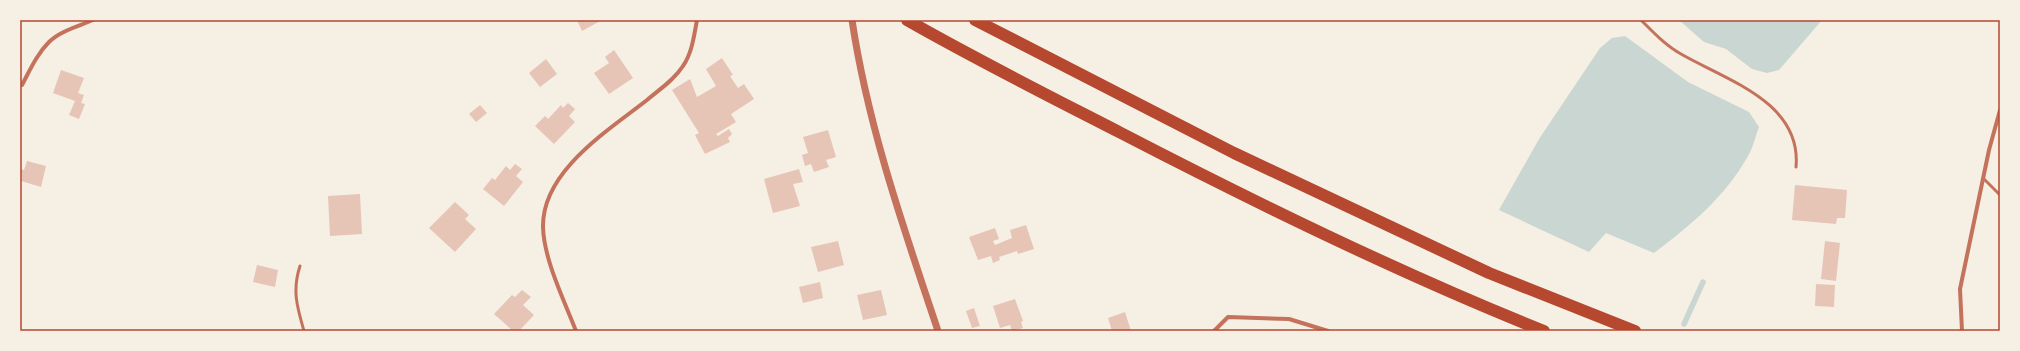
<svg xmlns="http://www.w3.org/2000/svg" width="2020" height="351" font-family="'IBM Plex Sans',sans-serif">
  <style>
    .water { fill: #c9d6d2 }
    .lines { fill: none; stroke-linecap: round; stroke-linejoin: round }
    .stream { stroke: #c9d6d2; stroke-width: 5.5 }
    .building { fill: #e6c5b7 }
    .service { stroke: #c5725c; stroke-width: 3 }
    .minor { stroke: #c5725c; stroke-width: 4 }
    .tertiary { stroke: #c5725c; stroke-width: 7 }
    .motorway { stroke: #b5482f; stroke-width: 12 }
    .neatline { fill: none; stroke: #b5482f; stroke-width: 1.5 }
  </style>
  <rect width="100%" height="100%" fill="#f6efe4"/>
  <path class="water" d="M1679,20H1822L1779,70L1767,73L1752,69L1726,49L1704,42Z
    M1625,36L1688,82L1749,112L1759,127C1755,137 1753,148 1748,156C1725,197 1691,225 1654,253L1606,233L1589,252L1499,210L1539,139L1600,48L1612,38Z"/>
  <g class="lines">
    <path class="stream" d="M1684,324L1703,282"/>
  </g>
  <path class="building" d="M577,20H602L582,31Z
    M614,50L633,78L609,94L594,73L609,63L605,57Z
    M722,58L733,75L730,76L738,88L744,84L754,99L731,114L736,122L716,134L718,136L729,129L732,134L728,138L730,142L705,154L695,135L699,133L672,90L690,79L697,97L716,86L706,69Z
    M546,59L557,74L540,87L529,73Z
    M61,70L84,78L78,93L84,95L81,103L85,104L79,119L69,115L75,101L53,93Z
    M568,103L575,109L569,116L575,122L554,144L535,126L545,116L548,119L561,105L563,108Z
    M480,105L487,113L476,122L469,114Z
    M828,130L836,157L826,160L829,167L814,172L811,164L805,166L802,155L808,153L803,137Z
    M27,161L46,166L41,187L21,181L20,184V169L24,170Z
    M515,164L522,169L516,176L523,182L504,206L483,189L492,178L495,180L506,166L510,170Z
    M799,169L803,182L793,184L800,206L773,213L764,179Z
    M1795,185L1847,190L1845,218H1837L1836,224L1792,220Z
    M360,194L362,234L330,236L328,196Z
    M455,202L469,215L465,219L476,229L455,252L429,228Z
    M1026,225L1034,249L1018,254L1017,251L999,257L1000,260L993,263L991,256L978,260L969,237L995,228L999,239L993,241L995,245L1012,238L1010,230Z
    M838,241L844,265L818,272L811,247Z
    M1825,241L1840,243L1836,281L1821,279Z
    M257,265L278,270L275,287L253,282Z
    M820,282L823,298L803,303L799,287Z
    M1816,284L1835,285L1834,307L1815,306Z
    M522,290L531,297L523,305L534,315L519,331H513L494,314L512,295L515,297Z
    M881,290L887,315L863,320L857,295Z
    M1015,299L1023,321L1021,322L1023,328L1012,331L1010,325L1000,328L993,306Z
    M974,308L980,326L972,328L966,311Z
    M1125,312L1131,331H1112L1108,318Z"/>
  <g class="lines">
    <path class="service" d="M1641,20C1653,32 1666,46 1681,54C1726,80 1802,102 1796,167
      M1983,178L2000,195
      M300,266C292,290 297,307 304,331"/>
    <path class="minor" d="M22,85C30,70 37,54 49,42C60,31 79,26 93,20
      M576,331C564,300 544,260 543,227C542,171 609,130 647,100C660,89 674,80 683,66C692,53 694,36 697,20
      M1214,331L1228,317L1289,319L1328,331
      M1962,331L1960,289L1989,150L2000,110"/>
    <path class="tertiary" d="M852,20C868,127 904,229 938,331"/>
    <path class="motorway" d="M907,20C977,60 1049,96 1121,133C1258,204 1401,274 1544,331
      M975,20L1234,153L1489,273L1635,331"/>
  </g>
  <rect width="2020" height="351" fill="none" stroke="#f6efe4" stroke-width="42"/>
  <rect x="21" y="21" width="1978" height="309" class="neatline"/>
</svg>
